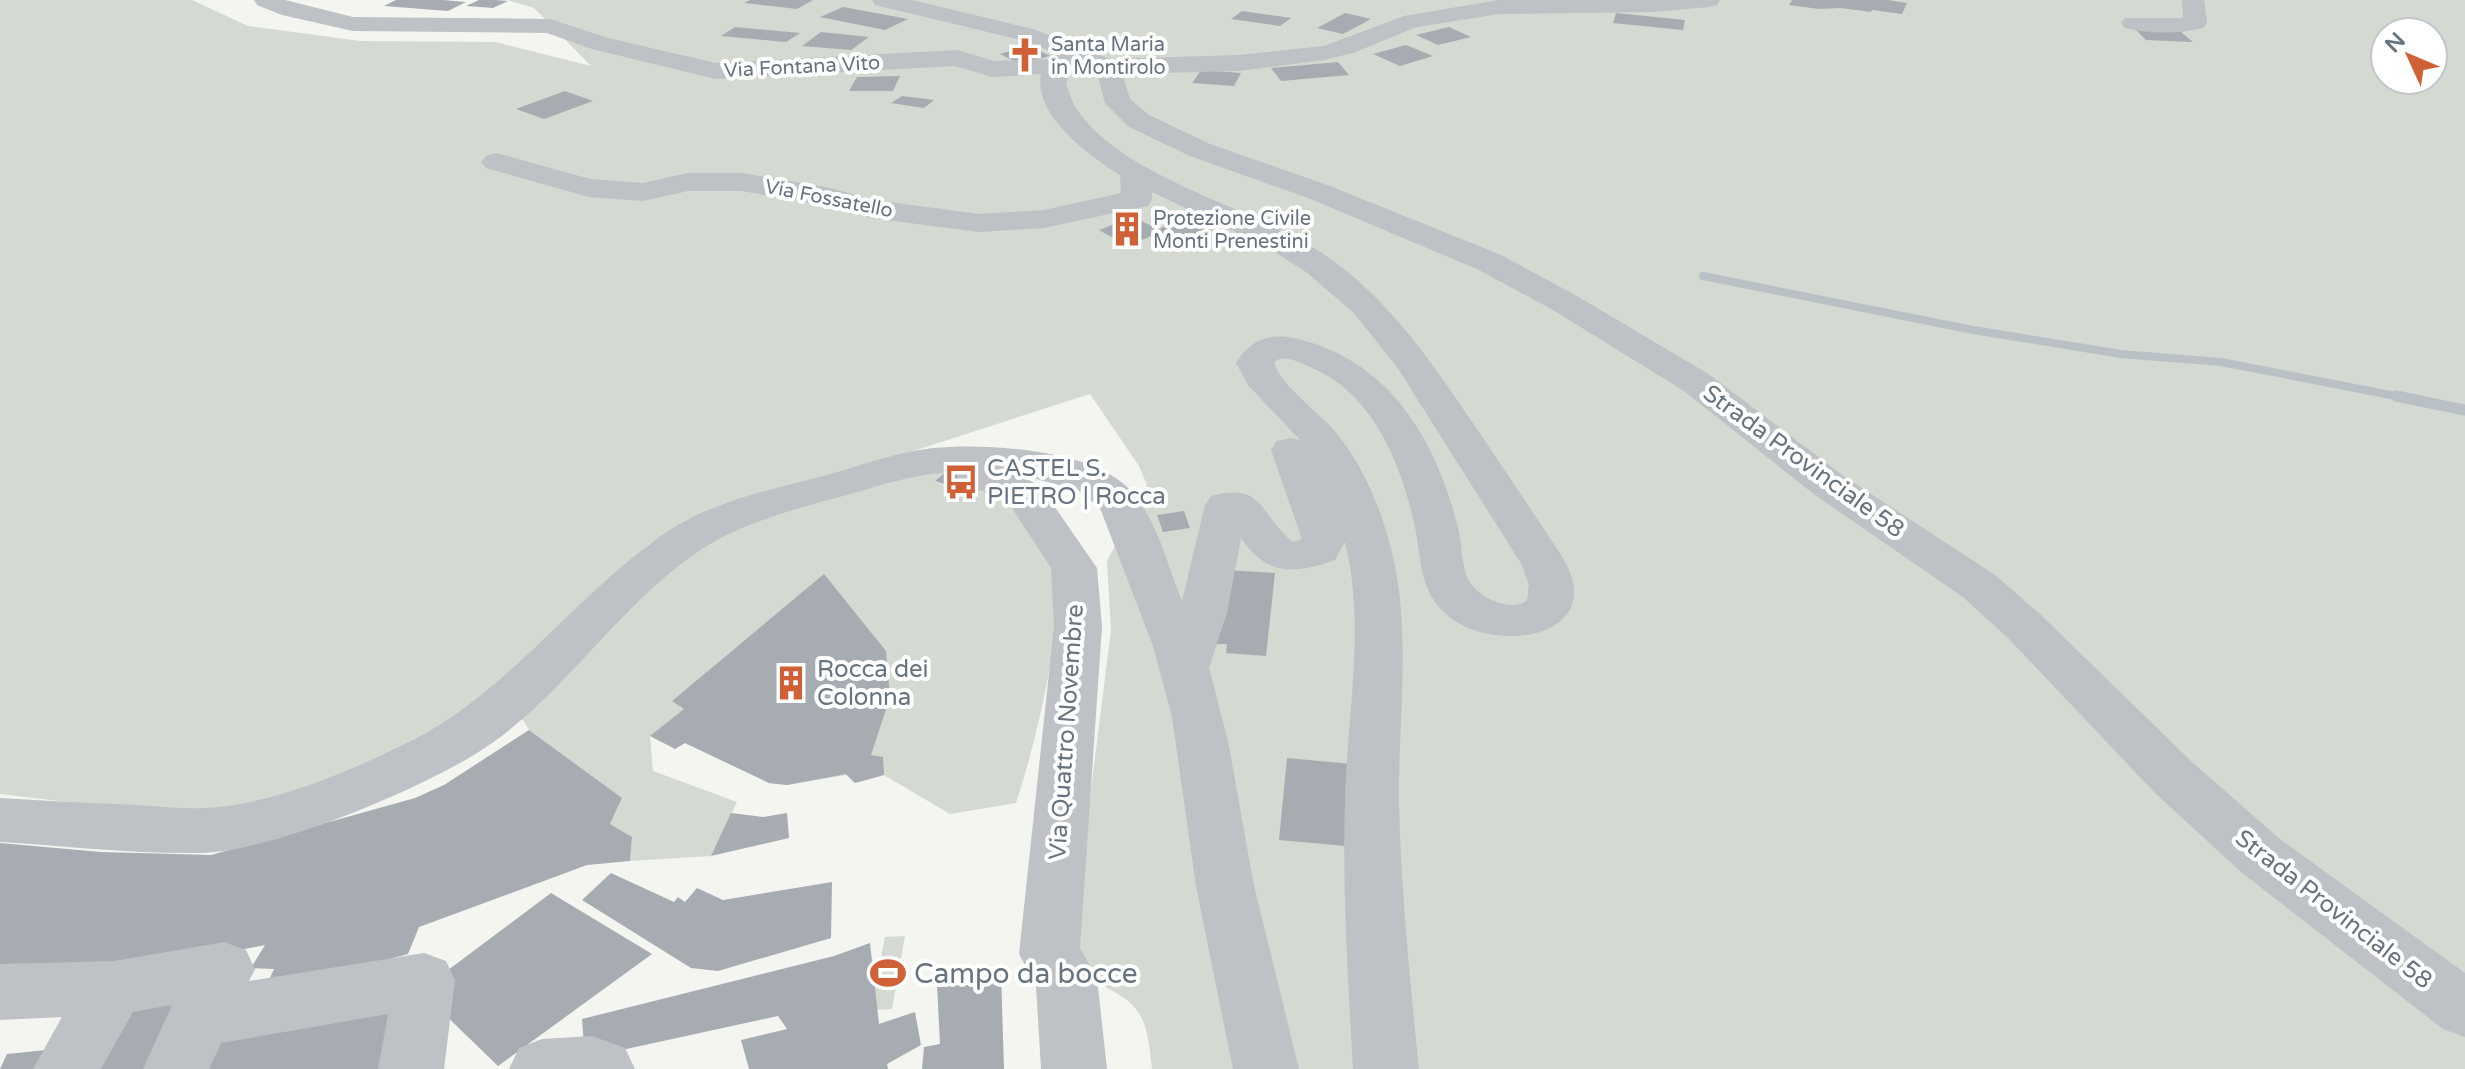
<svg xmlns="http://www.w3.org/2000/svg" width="2465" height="1069" font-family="'Varela Round',sans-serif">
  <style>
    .green { fill: #d4d9d1; fill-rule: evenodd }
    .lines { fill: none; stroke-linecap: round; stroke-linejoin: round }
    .stream-far1 { stroke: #b9c1c7; stroke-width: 8 }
    .stream { stroke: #b9c1c7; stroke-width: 11 }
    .building { fill: #a6acb1 }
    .minor { fill: #bec1c5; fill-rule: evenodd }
    .labels { text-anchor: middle; stroke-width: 8; stroke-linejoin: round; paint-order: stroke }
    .far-poi-label { font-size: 20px; fill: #67737f; stroke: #fff; text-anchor: start }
    .far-street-label { font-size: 20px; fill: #67737f; stroke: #fff }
    .street-label { font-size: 24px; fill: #67737f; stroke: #fff }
    .poi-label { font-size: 24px; fill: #67737f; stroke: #fff; text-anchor: start }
    .near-poi-label { font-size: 28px; fill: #67737f; stroke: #fff; text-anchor: start }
  </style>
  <rect width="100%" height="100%" fill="#f4f4f1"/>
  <path class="green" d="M0,0H192L248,26L360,41L495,42L591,66L534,8L507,0H2465V1069H1152C1146,1005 1138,1004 1083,975L1072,943L1111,630L1107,561L1147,485L1139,466L1090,394L696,521L649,544L483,699L404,754L266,803L160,813L0,794ZM2385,32H2433V80H2385Z
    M948,470L935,482L974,495L987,483C1004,499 1040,537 1050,558C1072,605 1033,752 1016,803L950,814L884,775L855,783L846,775L787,785L769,783L685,743L650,736L653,771L737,802L711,856L630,861L632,837L610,824L622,798L529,730L522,718L663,568L743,522L915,476Z
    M905,936L892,1009L871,1010L885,937Z"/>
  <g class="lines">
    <path class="stream-far1" d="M1703,276L1973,330L2121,354L2221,362L2406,398"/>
    <path class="stream" d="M2396,396L2465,410"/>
  </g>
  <path class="building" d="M396,0H443L466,2L448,11L384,6Z
    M479,0H494L508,1L493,8L466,6Z
    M750,0H813L797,9L744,3Z
    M1792,0H1888L1907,3L1902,14L1872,10L1871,12L1841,8L1819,9L1789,5Z
    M843,7L908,19L885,30L820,17Z
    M1242,11L1291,18L1280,26L1231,19Z
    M1345,13L1371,19L1343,34L1317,28Z
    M1616,13L1685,20L1683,30L1613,23Z
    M735,27L800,33L786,42L721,36Z
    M1449,27L1471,37L1438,45L1416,35Z
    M2136,30L2181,32L2193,42L2146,40Z
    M821,32L869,37L851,50L802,46Z
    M1406,45L1433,56L1400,66L1373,54Z
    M1030,46L1050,56L1020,64L1000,54Z
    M1338,62L1349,75L1281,81L1271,68Z
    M1201,70L1241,73L1234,86L1192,83Z
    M900,76L893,91H849L857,77Z
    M565,91L593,101L544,119L516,109Z
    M902,96L934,100L924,108L891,103Z
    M1133,217L1156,228L1150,231L1156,234L1132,244L1126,241L1122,243L1099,230Z
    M1180,217L1206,227L1186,241L1156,231Z
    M948,470L987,483L974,495L935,481Z
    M1184,511L1190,528L1163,532L1157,515Z
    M1226,570L1275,573L1266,656L1226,653L1227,644H1214Z
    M824,574L886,651L890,697L871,755L883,757L884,775L855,783L846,774L787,785L769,783L685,743L675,749L650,736L684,709L672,701Z
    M529,730L622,798L610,824L632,837L630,861L587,865L419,927L408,954L263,993L274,969L251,968L265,945L164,965L0,983V843L101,852L211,855L415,798L444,785Z
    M1287,758L1352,764L1346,846L1279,840Z
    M731,813L763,817L787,813L789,838L711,856Z
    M611,873L674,902L678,897L685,902L697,888L723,900L832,882L831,938L718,971L691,968L582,900Z
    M551,893L652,954L498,1066L436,1006V979Z
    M870,943L879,1024L915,1012L921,1045L887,1064L888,1069H749L741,1040L787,1029L778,1016L585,1058L582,1019L834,956Z
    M1001,973L1004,1069H922L924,1047L940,1044L937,984Z
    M208,982L162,1069H90L136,989Z
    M409,998L389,1069H181L194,1037Z
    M56,1049L44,1069H0L7,1054Z"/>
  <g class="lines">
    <path class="minor" d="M254,0H285L353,17L550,19L608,38L716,63L957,50L994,61L1050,59L1053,52L1025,41L875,5L872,0H912L1033,29L1110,59L1239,55L1324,46L1404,16L1499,0H1720L1717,5L1709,7L1653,12L1499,14L1417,27L1353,53L1324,60L1239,71L1122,74L1130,99L1149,115L1210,144L1330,186L1501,255L1577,296L1710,375L1845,477L1995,575L2041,615L2192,762L2281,840L2465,973V1037L2443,1029L2241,872L2154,792L2007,637L1963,597L1815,495L1684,391L1553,310L1477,269L1308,198L1190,156L1129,127L1105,103L1097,73L1074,61L1066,83C1069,92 1072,103 1078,111C1128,182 1259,207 1332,260C1394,305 1434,366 1477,429C1505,471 1533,512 1561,555C1616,641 1482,659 1439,607C1419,583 1421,556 1415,527C1401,463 1373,392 1308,366C1297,362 1285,354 1274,362C1279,385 1321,413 1337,434C1364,467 1380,507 1391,548C1412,631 1398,719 1399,803C1401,891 1410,980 1419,1069H1353C1348,979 1342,889 1345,799C1347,715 1366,625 1345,542L1335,560C1294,574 1268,577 1241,538L1227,613L1209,668L1228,741L1254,886L1299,1069H1233L1196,886L1172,717L1153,646L1100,508L1078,490L1029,477L1022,476L1041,487L1097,568L1102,626L1080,948L1097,978L1107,1069H1041L1036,985L1019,954L1054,626L1051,568L1010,505L959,479L955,472C915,473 880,486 843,496C792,510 740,523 696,553C614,609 562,700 477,753C416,791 271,852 200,853C134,854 66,846 0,842V798C46,801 91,803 137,805C164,807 192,810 219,807C281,800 345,773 401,746C504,698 569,601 661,536C710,501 770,490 827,475C862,465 897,452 933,448C984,443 1078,449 1120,481C1155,507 1166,563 1182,601L1205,505L1211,496C1265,482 1258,514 1293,542L1302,539L1271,450L1277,441L1291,438L1300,440L1248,385L1236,363C1250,339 1272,332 1298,339C1390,361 1437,441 1458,528C1463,545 1460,572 1473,586C1484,600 1512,612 1527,600L1529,585L1522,565L1397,367L1354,313L1306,272L1267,247L1152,192V199L1148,206L1137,208L1044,228L979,232L871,218L822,205L742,191H688L643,201L589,197L486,168L481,162L486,156L496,153L590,179L643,183L688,173H742L826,187L874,200L979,214L1044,210L1121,193L1120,175C1090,156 1033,116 1041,74L992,77L955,66L716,79L592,49L547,33L353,31L282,15L257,5Z
      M2182,0H2204L2207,23L2203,28C2178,34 2150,34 2125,28L2121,23L2125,18H2183Z
      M224,942L246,950L255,969L249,981L424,953L446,961L455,980L444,1069H378L388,1014L221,1043L209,1069H143L172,1005L133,1012L101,1069H33L62,1017L0,1020V964L114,961Z
      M592,1036L625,1048L635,1069H509L519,1048L542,1039Z"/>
  </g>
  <defs>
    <g id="church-bare" transform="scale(2.76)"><path d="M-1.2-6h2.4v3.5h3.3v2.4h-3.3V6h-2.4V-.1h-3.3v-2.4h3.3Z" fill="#d06035" stroke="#fff" stroke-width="2.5" paint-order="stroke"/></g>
    <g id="building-bare" transform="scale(2.76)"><path d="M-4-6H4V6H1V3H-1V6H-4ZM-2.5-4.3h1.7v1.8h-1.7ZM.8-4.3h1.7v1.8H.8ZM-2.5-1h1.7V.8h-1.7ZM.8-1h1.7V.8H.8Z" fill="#d06035" stroke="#fff" stroke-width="2.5" paint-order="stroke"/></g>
    <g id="bus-bare" transform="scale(2.76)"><path d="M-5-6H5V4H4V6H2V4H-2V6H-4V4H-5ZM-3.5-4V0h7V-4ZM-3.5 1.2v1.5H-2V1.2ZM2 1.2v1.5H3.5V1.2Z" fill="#d06035" stroke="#fff" stroke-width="2.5" paint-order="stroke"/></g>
    <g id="stadium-bare" transform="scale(2.76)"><path d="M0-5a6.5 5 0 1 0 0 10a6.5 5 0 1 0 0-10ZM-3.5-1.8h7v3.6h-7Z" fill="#d06035" stroke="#fff" stroke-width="2.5" paint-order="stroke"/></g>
  </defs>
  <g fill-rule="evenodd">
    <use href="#church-bare" x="1025" y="55"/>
    <use href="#building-bare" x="1127" y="229"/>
    <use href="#bus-bare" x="961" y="482"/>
    <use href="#building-bare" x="791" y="683"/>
    <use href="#stadium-bare" x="888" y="973"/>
  </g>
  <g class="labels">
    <g class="far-poi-label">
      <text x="1051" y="51">Santa Maria<tspan x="1051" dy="23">in Montirolo</tspan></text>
      <text x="1153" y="225">Protezione Civile<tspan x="1153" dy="23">Monti Prenestini</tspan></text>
    </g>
    <g class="far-street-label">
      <text transform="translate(802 66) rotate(-3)" y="7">Via Fontana Vito</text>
      <text transform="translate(829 198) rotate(11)" y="7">Via Fossatello</text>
    </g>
    <g class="street-label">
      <text transform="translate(1804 461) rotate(36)" y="8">Strada Provinciale 58</text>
      <text transform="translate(1066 732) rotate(-86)" y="8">Via Quattro Novembre</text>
      <text transform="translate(2334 909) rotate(38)" y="8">Strada Provinciale 58</text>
    </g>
    <g class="poi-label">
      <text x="987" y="476">CASTEL S.<tspan x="987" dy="28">PIETRO | Rocca</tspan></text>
      <text x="817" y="677">Rocca dei<tspan x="817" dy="28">Colonna</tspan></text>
    </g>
    <g class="near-poi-label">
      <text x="914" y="983">Campo da bocce</text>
    </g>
  </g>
  <g transform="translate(2409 56) rotate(314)"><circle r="38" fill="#ffffff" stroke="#c2c7cc" stroke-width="2"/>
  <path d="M0-6L14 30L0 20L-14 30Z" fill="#d06035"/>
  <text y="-12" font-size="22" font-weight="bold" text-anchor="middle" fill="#67737f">N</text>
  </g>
</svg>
